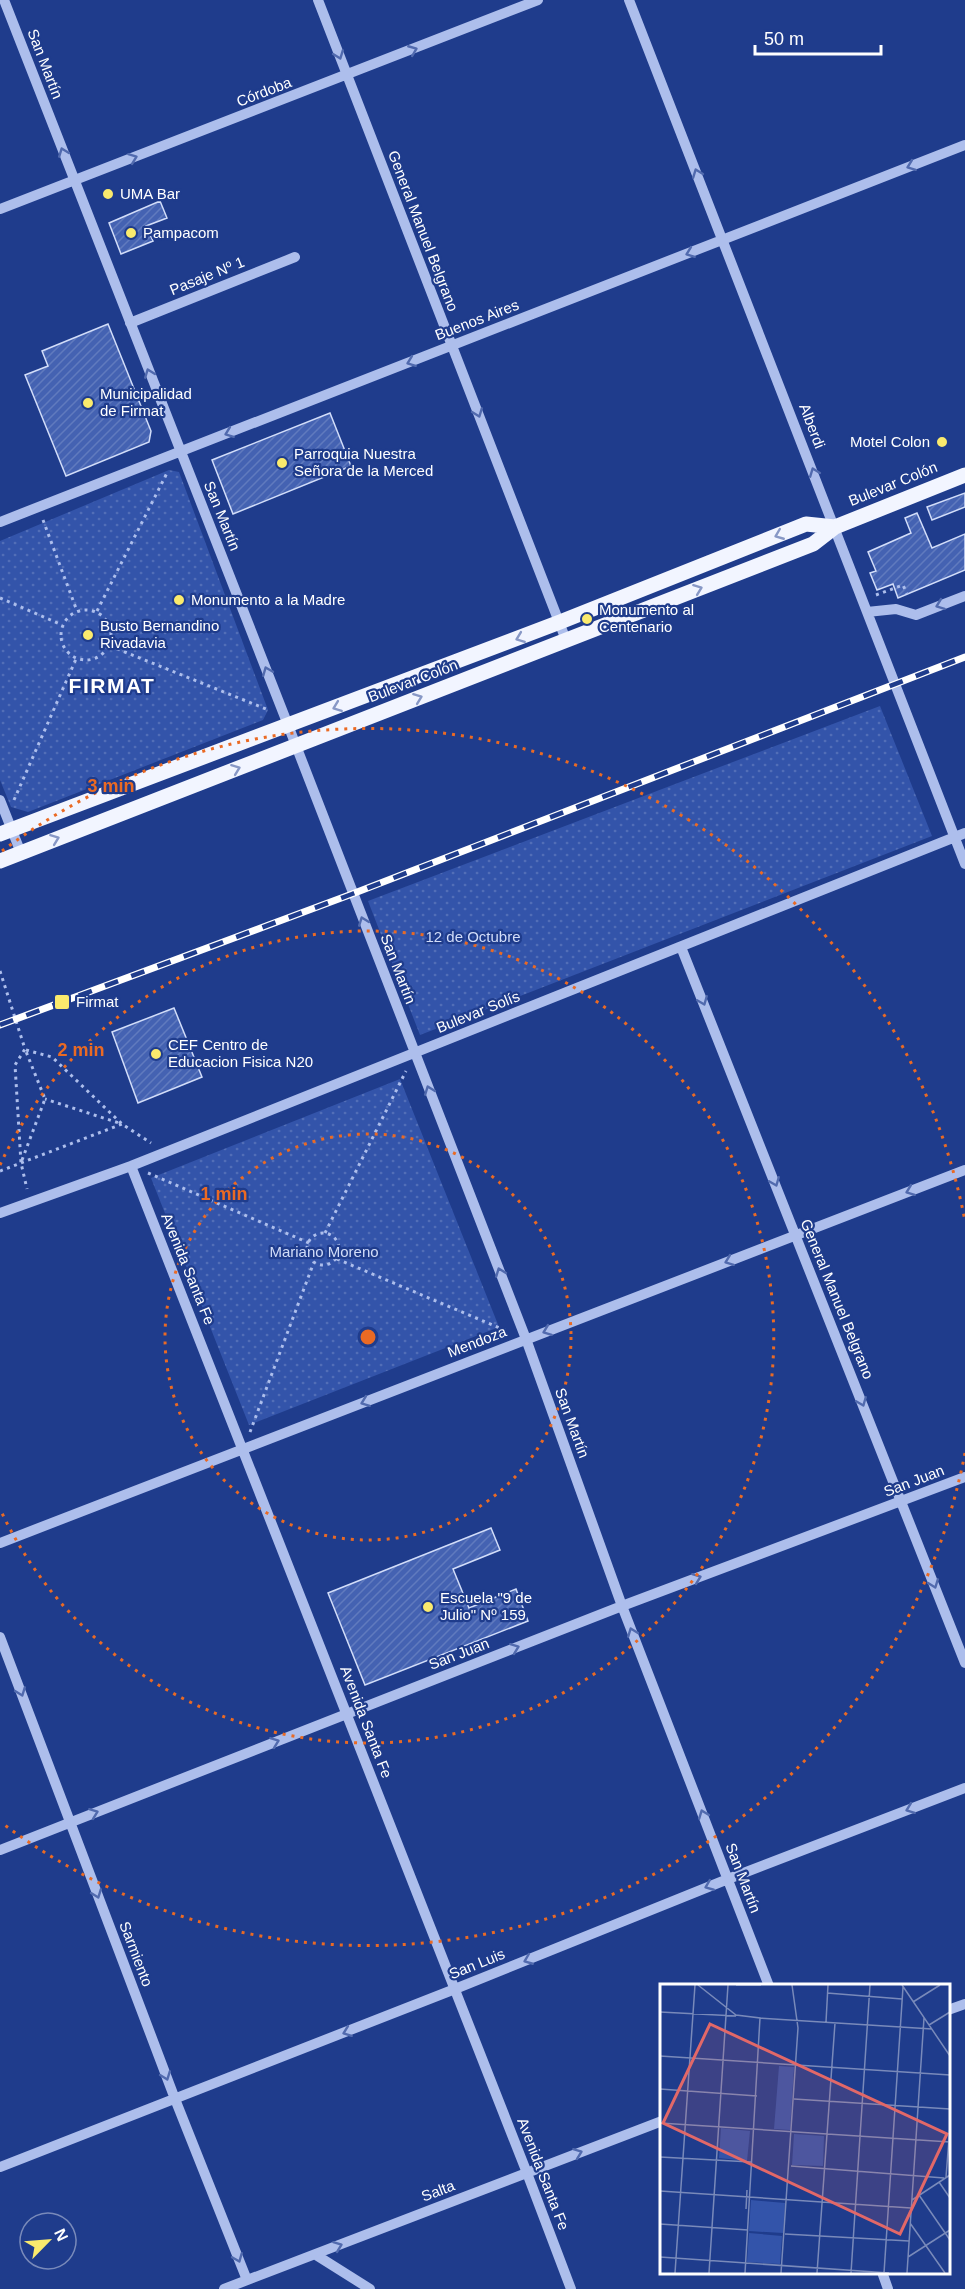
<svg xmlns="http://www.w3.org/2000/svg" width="965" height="2289" font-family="Helvetica,sans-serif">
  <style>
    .green { fill: url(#green-dots) }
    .building { fill: url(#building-hatch); stroke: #d2ddf9; stroke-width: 1.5 }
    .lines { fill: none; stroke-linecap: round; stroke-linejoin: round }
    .path { stroke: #adbeec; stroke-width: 3; stroke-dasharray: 3 4.5; stroke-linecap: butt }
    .minor { stroke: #adbeec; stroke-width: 10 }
    .major { stroke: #f2f5ff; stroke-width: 15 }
    .rail-casing { stroke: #fff; stroke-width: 7 }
    .rail { stroke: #1f3c8c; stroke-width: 4.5; stroke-dasharray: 14; stroke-linecap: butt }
    .oneway { stroke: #516aae }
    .oneway2 { stroke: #8898c6 }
    .ring { fill: none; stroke: #ea6a24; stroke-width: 3; stroke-dasharray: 3 6 }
    .poi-dot { fill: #faea6d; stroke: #1f3c8c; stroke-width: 2 }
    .labels { text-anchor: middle; stroke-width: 4.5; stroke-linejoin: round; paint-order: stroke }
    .street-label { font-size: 15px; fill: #fff; stroke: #1f3c8c }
    .poi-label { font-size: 15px; fill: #fff; stroke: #1f3c8c; text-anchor: start }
    .park-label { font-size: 15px; fill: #d2ddf9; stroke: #1f3c8c }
    .district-label { font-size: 21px; font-weight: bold; letter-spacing: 1.5px; fill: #fff; stroke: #1f3c8c }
    .inset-road { fill: none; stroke: #798aba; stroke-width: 1.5 }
    .view { fill: #e26868; fill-opacity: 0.15; stroke: #e26868; stroke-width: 3 }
    .inset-edge { fill: none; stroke: #fff; stroke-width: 3 }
    .centre { fill: #ea6a24; stroke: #1f3c8c; stroke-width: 3 }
    .ring-label { font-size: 18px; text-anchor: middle; font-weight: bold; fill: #ea6a24; stroke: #1f3c8c; stroke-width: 4.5; stroke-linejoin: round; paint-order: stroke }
  </style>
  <defs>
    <pattern id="green-dots" width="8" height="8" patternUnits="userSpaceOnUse" patternTransform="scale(1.5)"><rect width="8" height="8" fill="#3354aa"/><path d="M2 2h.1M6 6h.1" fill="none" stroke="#526eb7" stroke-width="1.8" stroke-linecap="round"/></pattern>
    <pattern id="building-hatch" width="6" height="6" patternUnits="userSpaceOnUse" patternTransform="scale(1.5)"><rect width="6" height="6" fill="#4462b2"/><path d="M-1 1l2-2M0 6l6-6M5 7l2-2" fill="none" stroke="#607abe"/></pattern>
  </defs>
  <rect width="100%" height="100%" fill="#1f3c8c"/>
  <path class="green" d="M169,470L179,472L268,710L263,720L28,812L11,807L0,780V541Z
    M880,706L932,836L420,1035L368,901Z
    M400,1079L499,1327L249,1425L151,1178Z"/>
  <path class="building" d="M160,201L167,218L146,226L153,241L121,254L109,223Z
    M108,324L151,431L149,442L66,476L25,375L48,366L42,351Z
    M330,413L351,466L233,514L212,460Z
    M965,493V507L932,520L927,507Z
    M917,513L932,548L965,534V570L898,598L893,584L877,590L870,573L876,571L868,552L911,533L905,518Z
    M174,1008L202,1077L138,1103L112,1032Z
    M491,1528L500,1550L453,1569L469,1608L516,1589L528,1621L365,1685L328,1593Z"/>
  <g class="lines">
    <path class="path" d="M43,520L77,611
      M876,595L903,585L907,594
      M0,598L62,625
      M61 635a25 25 0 1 1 50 0a25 25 0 1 1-50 0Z
      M97,611L168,471
      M110,646L266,709
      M14,800L76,659
      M0,971L25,1049L15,1065L21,1163L27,1189
      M26,1050L52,1057L122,1124L151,1143
      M22,1160L45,1099L25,1049
      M0,1171L122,1124L45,1099
      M148,1173L309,1243
      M325,1233L406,1071
      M307 1249a16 16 0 1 1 32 0a16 16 0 1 1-32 0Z
      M337,1259L509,1332
      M250,1432L314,1262"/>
    <path class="minor" d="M4,0L288,725L526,1339L622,1606L769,1986
      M318,0L566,640
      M629,0L965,864
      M0,209L538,0
      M130,323L295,257
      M0,522L965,145
      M867,612L896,609L916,615L965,596
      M0,800L21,853
      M681,947L965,1663
      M131,1166L527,2173L571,2289
      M0,1213L131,1166L965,833
      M0,1543L965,1170
      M0,1637L175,2099L247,2280
      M0,1850L622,1606L965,1477
      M948,2010L965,2004
      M0,2167L455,1989L728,1879L965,1788
      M316,2255L370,2289
      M882,2272L888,2289
      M224,2289L662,2121"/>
    <path class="major" d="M0,834L560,622L806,524L835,527
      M0,861L813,544L835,527L965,475"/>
    <g class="rail-casing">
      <path id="rail" d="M0,1025L352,894L965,657"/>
    </g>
    <use href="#rail" class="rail"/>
  </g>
  <defs><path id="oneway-chevron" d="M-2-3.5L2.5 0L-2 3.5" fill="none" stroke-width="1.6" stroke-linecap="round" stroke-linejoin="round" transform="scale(1.5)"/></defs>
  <g class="oneway">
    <use href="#oneway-chevron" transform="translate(413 50) rotate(-22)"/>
    <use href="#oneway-chevron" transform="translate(339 55) rotate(69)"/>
    <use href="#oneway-chevron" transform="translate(63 152) rotate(-111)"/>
    <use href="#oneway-chevron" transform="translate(133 158) rotate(-21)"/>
    <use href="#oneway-chevron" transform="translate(911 166) rotate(159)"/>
    <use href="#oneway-chevron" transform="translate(697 173) rotate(-111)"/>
    <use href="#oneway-chevron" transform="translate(690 253) rotate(159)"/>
    <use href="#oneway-chevron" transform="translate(411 362) rotate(159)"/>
    <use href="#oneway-chevron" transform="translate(149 373) rotate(-111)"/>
    <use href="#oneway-chevron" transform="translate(478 413) rotate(69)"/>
    <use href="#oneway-chevron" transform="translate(229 433) rotate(159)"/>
    <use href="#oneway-chevron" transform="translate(814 472) rotate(-111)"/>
    <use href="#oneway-chevron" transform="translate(940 605) rotate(159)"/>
    <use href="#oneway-chevron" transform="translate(267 671) rotate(-112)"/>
    <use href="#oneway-chevron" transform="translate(363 921) rotate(-111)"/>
    <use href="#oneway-chevron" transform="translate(703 1001) rotate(68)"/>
    <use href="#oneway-chevron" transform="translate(429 1090) rotate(-111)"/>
    <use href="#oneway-chevron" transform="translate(775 1182) rotate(68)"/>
    <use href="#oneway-chevron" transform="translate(910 1191) rotate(159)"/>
    <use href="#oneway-chevron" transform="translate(729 1261) rotate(159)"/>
    <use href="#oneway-chevron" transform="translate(500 1272) rotate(-111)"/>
    <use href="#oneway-chevron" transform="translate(547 1331) rotate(159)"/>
    <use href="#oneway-chevron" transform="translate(365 1402) rotate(159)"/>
    <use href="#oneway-chevron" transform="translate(862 1402) rotate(68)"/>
    <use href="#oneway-chevron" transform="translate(697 1578) rotate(-21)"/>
    <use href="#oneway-chevron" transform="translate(934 1584) rotate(69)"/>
    <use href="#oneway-chevron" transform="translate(632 1632) rotate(-111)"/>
    <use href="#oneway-chevron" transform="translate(515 1648) rotate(-21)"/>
    <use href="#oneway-chevron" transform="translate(21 1692) rotate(69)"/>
    <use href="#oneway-chevron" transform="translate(275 1742) rotate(-21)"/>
    <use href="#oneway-chevron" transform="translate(910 1809) rotate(159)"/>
    <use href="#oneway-chevron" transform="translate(94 1813) rotate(-21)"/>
    <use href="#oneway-chevron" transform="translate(703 1814) rotate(-111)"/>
    <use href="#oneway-chevron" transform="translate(709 1886) rotate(158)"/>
    <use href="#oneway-chevron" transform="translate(97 1894) rotate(69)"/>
    <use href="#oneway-chevron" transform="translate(528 1960) rotate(158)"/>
    <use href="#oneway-chevron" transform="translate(347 2032) rotate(159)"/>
    <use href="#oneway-chevron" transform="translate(166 2076) rotate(69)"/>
    <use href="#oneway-chevron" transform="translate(578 2153) rotate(-21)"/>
    <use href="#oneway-chevron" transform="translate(338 2246) rotate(-21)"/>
    <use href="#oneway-chevron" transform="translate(238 2258) rotate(68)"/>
  </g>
  <g class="oneway2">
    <use href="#oneway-chevron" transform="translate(779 535) rotate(158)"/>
    <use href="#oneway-chevron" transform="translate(698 589) rotate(-21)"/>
    <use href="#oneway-chevron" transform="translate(520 638) rotate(159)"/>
    <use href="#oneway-chevron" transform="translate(418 698) rotate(-21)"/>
    <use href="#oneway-chevron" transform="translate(337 707) rotate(159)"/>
    <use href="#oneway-chevron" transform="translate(236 769) rotate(-21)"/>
    <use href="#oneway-chevron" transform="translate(55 839) rotate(-21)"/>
  </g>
  <g class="ring">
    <circle cx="368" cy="1337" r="203"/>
    <path d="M0 1165A406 406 0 1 1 0 1509"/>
    <path d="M965 1453A608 608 0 0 1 2 1823M2 851A608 608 0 0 1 965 1221"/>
  </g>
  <g class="poi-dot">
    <circle cx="108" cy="194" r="6"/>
    <circle cx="131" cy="233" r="6"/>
    <circle cx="88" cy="403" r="6"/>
    <circle cx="942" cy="442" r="6"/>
    <circle cx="282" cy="463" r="6"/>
    <circle cx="179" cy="600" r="6"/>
    <circle cx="587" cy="619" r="6"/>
    <circle cx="88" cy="635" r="6"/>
    <rect x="54" y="994" width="16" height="16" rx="3"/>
    <circle cx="156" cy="1054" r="6"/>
    <circle cx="428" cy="1607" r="6"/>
  </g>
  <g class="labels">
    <g class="street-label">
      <text transform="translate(45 64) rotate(69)" y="5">San Martín</text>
      <text transform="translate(264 92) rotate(-21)" y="5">Córdoba</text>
      <text transform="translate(423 231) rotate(69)" y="5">General Manuel Belgrano</text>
      <text transform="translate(207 276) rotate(-22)" y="5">Pasaje Nº 1</text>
      <text transform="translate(477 320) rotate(-21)" y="5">Buenos Aires</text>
      <text transform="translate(812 426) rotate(69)" y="5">Alberdi</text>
      <text transform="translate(893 484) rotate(-22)" y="5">Bulevar Colón</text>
      <text transform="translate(222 516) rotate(68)" y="5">San Martín</text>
      <text transform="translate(413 681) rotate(-21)" y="5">Bulevar Colón</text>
      <text transform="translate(398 969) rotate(69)" y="5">San Martín</text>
      <text transform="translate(478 1012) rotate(-22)" y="5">Bulevar Solís</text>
      <text transform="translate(188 1269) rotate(68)" y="5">Avenida Santa Fe</text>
      <text transform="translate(837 1299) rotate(68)" y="5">General Manuel Belgrano</text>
      <text transform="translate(477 1342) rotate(-21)" y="5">Mendoza</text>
      <text transform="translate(572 1423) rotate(70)" y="5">San Martín</text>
      <text transform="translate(914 1481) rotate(-21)" y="5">San Juan</text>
      <text transform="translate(459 1654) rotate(-21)" y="5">San Juan</text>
      <text transform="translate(366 1722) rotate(69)" y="5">Avenida Santa Fe</text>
      <text transform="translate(743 1878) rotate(69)" y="5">San Martín</text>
      <text transform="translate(136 1954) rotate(69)" y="5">Sarmiento</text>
      <text transform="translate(477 1964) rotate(-22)" y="5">San Luis</text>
      <text transform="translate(543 2174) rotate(69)" y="5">Avenida Santa Fe</text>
      <text transform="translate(438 2191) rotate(-21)" y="5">Salta</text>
    </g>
    <g class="poi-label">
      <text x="120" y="199">UMA Bar</text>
      <text x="143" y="238">Pampacom</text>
      <text x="100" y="399">Municipalidad<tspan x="100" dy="17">de Firmat</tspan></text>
      <text x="930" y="447" text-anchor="end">Motel Colon</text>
      <text x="294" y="459">Parroquia Nuestra<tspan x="294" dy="17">Señora de la Merced</tspan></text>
      <text x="191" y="605">Monumento a la Madre</text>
      <text x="599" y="615">Monumento al<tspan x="599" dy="17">Centenario</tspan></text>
      <text x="100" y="631">Busto Bernandino<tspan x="100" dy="17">Rivadavia</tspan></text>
      <text x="76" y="1007">Firmat</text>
      <text x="168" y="1050">CEF Centro de<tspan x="168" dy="17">Educacion Fisica N20</tspan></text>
      <text x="440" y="1603">Escuela "9 de<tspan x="440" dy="17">Julio" Nº 159</tspan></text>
    </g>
    <g class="park-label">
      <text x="473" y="942">12 de Octubre</text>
      <text x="324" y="1257">Mariano Moreno</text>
    </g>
    <g class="district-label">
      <text x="112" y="693">FIRMAT</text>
    </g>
  </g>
  <g transform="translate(660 1984)">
    <rect width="290" height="290" fill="#1f3c8c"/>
    <path d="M119,82L134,83L130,146L114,145ZM61,144L90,147L87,177L59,174ZM134,150L164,152L163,182L132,181ZM91,216L125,219L123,249L89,247ZM89,249L122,252L120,280L87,278Z" fill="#3354aa"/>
    <path class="inset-road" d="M38,1L76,31L100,34L85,289M76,1H101M242,1L290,72M167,9L242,15M253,18L280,1M0,28L76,32M100,34L272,45M166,38L168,1M269,41L290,28M0,72L290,91M0,105L97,112M134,115L290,125M0,139L290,158M0,173L91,178M131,182L284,194M286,193L290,142M279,198L290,214M0,207L251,224M259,211L290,256M252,216L290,191M86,225L87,206M250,239L285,289M0,240L88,246M125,250L249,257M0,273L229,289M248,273L290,246M15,289L35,1M49,289L68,1M121,289L138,44L132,1M157,289L175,39M191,289L210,1M224,289L243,3M247,289L264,34"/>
    <path class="view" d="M50,40L287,150L240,250L3,139Z"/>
    <rect width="290" height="290" class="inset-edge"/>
  </g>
  <circle cx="368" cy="1337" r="9" class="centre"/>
  <g class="ring-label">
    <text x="111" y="792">3 min</text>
    <text x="81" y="1056">2 min</text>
    <text x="224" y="1200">1 min</text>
  </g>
  <g transform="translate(48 2241) rotate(65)"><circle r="28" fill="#1f3c8c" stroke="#798aba" stroke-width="1.5"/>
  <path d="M0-4.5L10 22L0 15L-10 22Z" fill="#faea6d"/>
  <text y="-9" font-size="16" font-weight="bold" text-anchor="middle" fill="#ffffff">N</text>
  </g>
  <path d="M755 45v9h126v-9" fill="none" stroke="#ffffff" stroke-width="3"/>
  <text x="764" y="45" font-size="18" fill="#ffffff" stroke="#1f3c8c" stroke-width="4.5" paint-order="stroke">50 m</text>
</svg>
